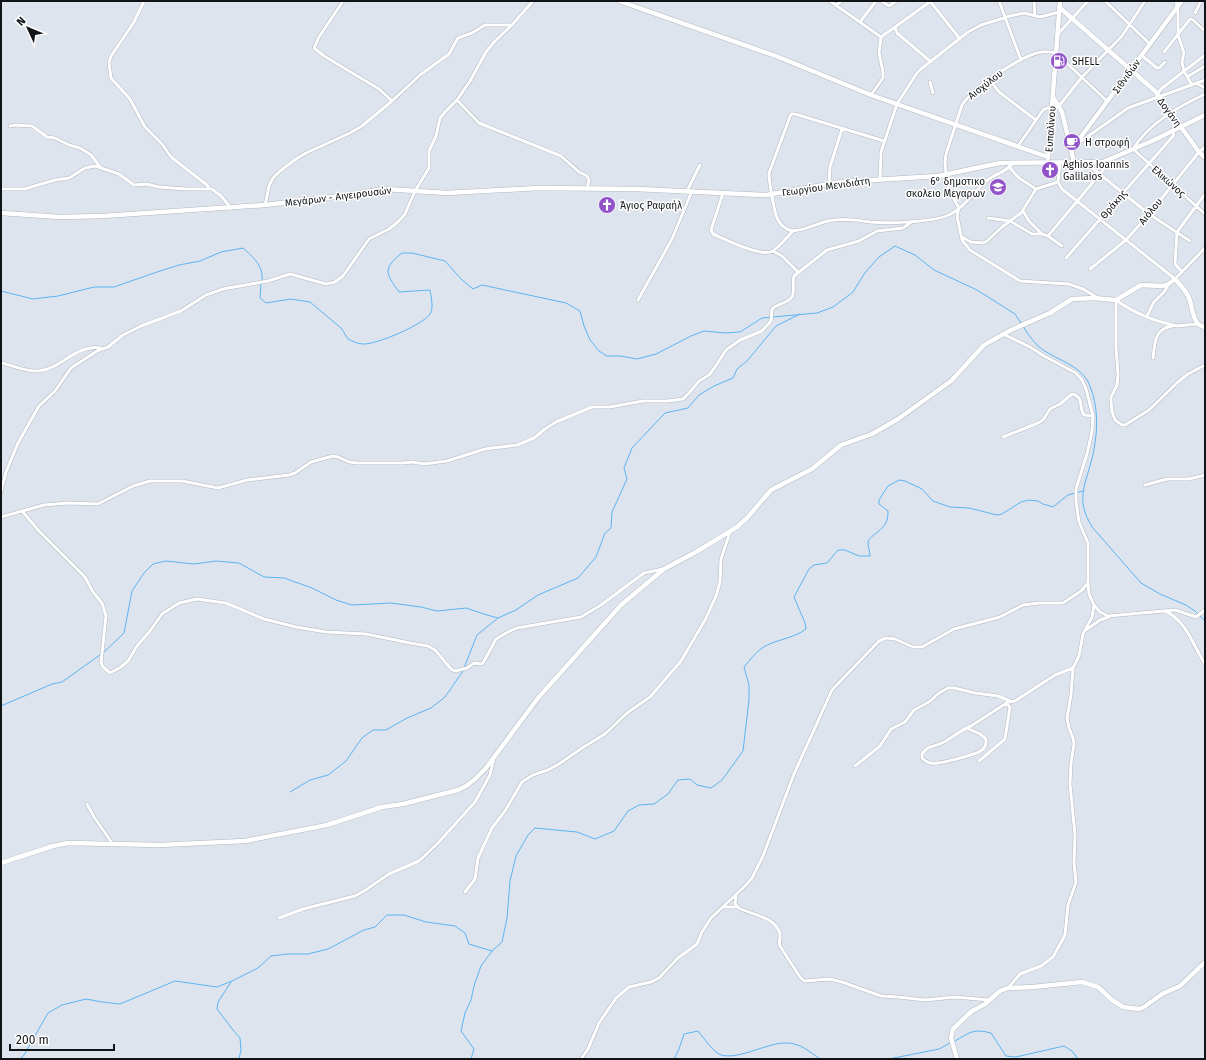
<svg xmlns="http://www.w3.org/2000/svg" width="1206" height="1060" font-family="'Fira Sans',sans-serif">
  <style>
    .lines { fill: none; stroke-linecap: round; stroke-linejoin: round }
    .stream { stroke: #5ab4f3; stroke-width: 1 }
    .street-casing { stroke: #b2b7c0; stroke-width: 4 }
    .secondary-casing { stroke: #b2b7c0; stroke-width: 5.5 }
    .street { stroke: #fff; stroke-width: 3 }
    .secondary { stroke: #fff; stroke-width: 4.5 }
    .labels { text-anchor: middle; stroke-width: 3; stroke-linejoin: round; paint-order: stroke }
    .poi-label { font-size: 10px; fill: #111316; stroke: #fff; text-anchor: start }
    .street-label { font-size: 10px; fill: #111316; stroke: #fff }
  </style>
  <rect width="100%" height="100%" fill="#dee4ed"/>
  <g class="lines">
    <path class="stream" d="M261,284L260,298L266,303L291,299L310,302L341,328L348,339C352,341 358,344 363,344C375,345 423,325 430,314C434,308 431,297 430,290L399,292C385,273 383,268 402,253H412L445,261L462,280L473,289L482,285L566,303L580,311L584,326L590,340L599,351L607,356H620L637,359L656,354L691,336L704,331L725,333L740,332L762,318L817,313L833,307L853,292L864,274L879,257L895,246L915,255L934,270L977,290L1015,314L1021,323
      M1,291L33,299L58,296L94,287H114L157,272L179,265L200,261L221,252L243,248C253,257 264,266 262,281
      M1023,326C1027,333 1032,340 1038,346C1054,360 1082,364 1090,386C1098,406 1098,428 1094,449C1089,480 1072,497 1093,528L1141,583L1160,594L1186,605L1195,611L1205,621
      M103,653L124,633L132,591L144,573L153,564L166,561L194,564L216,561L239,563L264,577L284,578L312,588L336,600L352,605L391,603L421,607L437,611L466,608L487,615L498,618L516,610L538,595L578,578L596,557L605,533L611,528L612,512L627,479L624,468L632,448L665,413L688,408L699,395L714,386L733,378L737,369L747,361L776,326L800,314
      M464,668L477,635L498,618
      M1,706L52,684L62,682L100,655
      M290,792L310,780L328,775L346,761L362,738L373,730H386L407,718L431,708L445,697L463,671
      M231,982L218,1002L217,1009L233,1030L240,1038L241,1050L239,1059
      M955,1041C969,1033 973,1028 991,1033L1006,1056L1016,1057L1064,1046L1072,1051L1078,1059
      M20,1059L24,1055L48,1013L62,1005L86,999L102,1002L120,1004L175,981L217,987L232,981L258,968L271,956L288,954H308L328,949L364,930L375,927L387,915H404L426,922L455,926L465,933L469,944L492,951
      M471,1059L474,1049L461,1031L465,1013L471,1000L474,986L481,966L492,951L502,942L507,918L510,881L516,856L528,835L535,828L577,832L595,839L614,831L628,811L639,805L654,804L668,794L678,780L690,779L697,785L711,788L722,780L743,751L749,700V685L744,667C750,660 755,653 762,648C776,639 793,639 806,629L805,623L794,597L809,569L814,565L827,563L838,550H845L859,556H870C870,552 868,548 868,543C869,533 889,532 888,511L879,504V500L888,486L899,480L905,481L922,489L933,501L950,507L969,508L997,515L1002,514L1021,502L1029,500L1038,501L1043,504L1053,507L1068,495L1083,491
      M674,1059L679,1049L684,1034L698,1031C704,1038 713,1052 721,1055C740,1060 768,1042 787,1043C800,1043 810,1052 820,1059
      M889,1059L939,1049L950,1043"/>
    <g class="street-casing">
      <path id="street" d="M144,1L134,22L111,56L109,63L111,78L130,99L145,127L162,144L171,157L207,185L210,189
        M343,1L319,37L314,48L324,56L379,89L392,101
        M830,1L881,37
        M881,1L889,6L896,1
        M930,1L960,39
        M999,1L1021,60
        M1034,1L1035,15
        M1105,1L1149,43
        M1176,1L1178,12V35L1184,53L1182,62L1184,71L1192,85
        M836,5L842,1
        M1195,13L1201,1
        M860,22L876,1
        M512,25L495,41L486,52L470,81L457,100L479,123L561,156L579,172L587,176L589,180L587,189
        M895,27L897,33L931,62
        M1057,35L1088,1
        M1164,52L1190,19H1192L1205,31
        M1141,55L1157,68H1159L1165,62
        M1187,77L1205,66
        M990,80L999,92L1036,120
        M930,82L933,93
        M1196,83L1205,88
        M1205,94C1178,107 1149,123 1133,149L1205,214
        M871,95L883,78V72L879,53L881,37L931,1
        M1158,95V93L1161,89L1205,55
        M10,126L16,125L32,126L47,137L55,138L69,145L80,148L91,155L101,168
        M884,141L795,114H791L769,173C769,182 774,210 777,218C779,222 783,227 787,229C796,235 818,223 828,221C842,218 856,220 870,222C888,224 933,222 949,215C963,209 973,193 985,182C994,174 1006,173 1014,162
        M1077,144L1128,108L1205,80
        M1018,146L1043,110L1047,108L1059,106L1082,77L1122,36L1145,1
        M1060,162L1058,182L1062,189L1175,279L1205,248
        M1086,163L1149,214L1190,241
        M1010,168L1019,178L1036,189
        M945,174L949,190L959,208L957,216L962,240L970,250L1020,281L1069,284L1083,289L1098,298
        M946,174L945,162L946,154L962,105C973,88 1020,56 1041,52C1046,51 1051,52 1056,53L1107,101
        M880,179L881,152L897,104L917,73L921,69L968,32L981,25L1010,16L1024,13L1040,17L1059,12
        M829,184L830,167L842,129
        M1,189H25L31,187L55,180L69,178L85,168L95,166L119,174L134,185L146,184L159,187L186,189H212L221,196L231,208
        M687,191L700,165
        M723,193L711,230L713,234C725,239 762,258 773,251C780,246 787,237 793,231
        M265,205L269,186L273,178L280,171L296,159L306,153L350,133L362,126L392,101L420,75L449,54L458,38L472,33L485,25H512L533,1
        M1023,211L1029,221L1042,234L1048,236L1062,246
        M988,218L1010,221L1032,234H1042
        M1177,232L1205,194
        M1177,232L1175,264L1182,272
        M1048,236L1109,163L1108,161
        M962,237L971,242L983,243L987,241L1002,227L1021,213L1036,189L1058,182
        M773,251L782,256L798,272
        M1066,258L1174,135L1172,131
        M1090,269L1126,240L1149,214L1199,152L1205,147
        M638,300L672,239L692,191
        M1116,300V347L1118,375L1117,385L1111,397V401L1112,412L1115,420L1122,425H1125L1149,410L1178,382L1188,374L1205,365
        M1116,300C1134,313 1157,322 1178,326
        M1147,316L1154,302L1164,292L1169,284
        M1177,326L1197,324
        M1003,334L1030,347L1044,356L1076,373L1082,380L1086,389L1093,416L1092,431L1087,454L1076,489V501L1079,522L1088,543V583L1089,594L1094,605L1100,612L1108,616L1175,610L1196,617L1205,610
        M1153,358C1155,343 1154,329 1172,326
        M1,363C13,365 25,372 38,371C62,369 75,344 101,348
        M1003,437L1038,423L1043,420L1050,409L1060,404L1072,394C1085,397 1078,407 1084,415L1093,416
        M1145,485L1167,479H1189L1205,475
        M1,492L6,472L18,443L39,406L55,391L71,368L97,351L108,347L123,335L141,326L181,311L206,295L223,289L268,281L290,274L326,284L335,282L343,276L369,239L389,229L398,222L405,214L415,191L429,168V151L436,136L440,118L445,112L457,100
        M22,511L39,531L85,577L93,592L102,603L106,616L101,663L103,667L110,673L121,667L128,661L137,646L150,631L162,614L179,603L197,599L226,603L264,619L296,627L326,632L366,634L410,643L428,646L435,650L451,669L455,671L467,668L474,663L480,664L483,663L496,639L508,632L517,628L581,617L601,605L644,573L663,569
        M1,517L44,505L68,503L98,504L133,486L150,481H182L218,488L247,480L289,475L295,473L311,462L333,456L338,457L349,462L357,463H403L412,462L424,464L447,461L485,449L517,445L534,438L545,429L556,422L592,407H610L643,401H667L683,399L689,393L699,381L709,375L715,367L726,350L740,340L762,331L771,321L772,309C777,304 788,303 792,297C795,292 792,282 794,276L827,250L859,241L877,231L903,228L913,221
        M1165,611C1186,620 1194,647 1205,664
        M1086,630L1100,620L1109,617
        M967,728L980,734L986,739C986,744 986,747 982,750C976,755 937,765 930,763C926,762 924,760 922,758V754C930,743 935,748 944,742C953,737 961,730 971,726L1008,702L1015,701L1055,675L1073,668
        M979,761L1005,739L1010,707L1006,703
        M855,766L880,746L891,729L905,722L914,710L929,702L939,693L948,688H954L975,693L998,696L1010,701
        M87,804L94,817L112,843
        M465,892L475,879L478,858L492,828L505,811L522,782L533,775L548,770L559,764L582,748L605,734L627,713L650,697L681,661L705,620L716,596L720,582L721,559L730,532
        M736,895L735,904L739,908C751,915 773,916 779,931C782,937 778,941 780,946L800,977L804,981L830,979L842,982L881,996L898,997L925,1000L955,997L989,1000
        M723,907H737
        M279,918L303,909L355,896L364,891L389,874L419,861L438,843L475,802L490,775L494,758
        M1008,988L1020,974L1041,966L1053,957L1065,935L1068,905L1076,882L1074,863L1075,835L1070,784L1071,763L1074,744L1073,738L1069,728L1067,718L1071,695L1073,668L1079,656L1083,634L1092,617L1094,605
        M581,1059L588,1049L599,1023L616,998L629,987L651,982L659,978L678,958L697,944L702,932L711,918L746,885L752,878L763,856L794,774L832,690L879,641L886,638L895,639L913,647H922L954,629L1000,617L1023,605L1039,603H1063L1081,591L1088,583"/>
    </g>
    <g class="secondary-casing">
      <path id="secondary" d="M619,1L776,56L871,95L1048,157
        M1059,7L1155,91L1199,152L1205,158
        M1053,97L1062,112L1074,162
        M1071,150L1182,1
        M1048,158L1060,1
        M1,213L60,217L103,216L265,205L341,196L385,189L447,193L539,188L636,189L766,195L841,182L938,176L1000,163L1103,162L1152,141L1205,115
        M1,863L53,846L68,843L160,845L245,841L327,825L382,807L403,804L458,790L466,786L474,780L486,768L538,698L621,605L664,569L696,552L737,527L747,518L771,490L812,469L841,445L872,434L898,419L951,381L984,345L1011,330L1050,313L1072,299L1094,298L1116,300L1141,285L1161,286L1167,285L1175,279C1180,285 1186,290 1189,298C1193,307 1192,326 1205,327
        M957,1059L951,1038L953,1029L972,1011L985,1004L1000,991L1008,988L1033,987L1082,982L1098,987L1112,1000L1123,1007L1139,1009L1144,1007L1162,994L1180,986L1205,962"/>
    </g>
    <use href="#street" class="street"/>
    <use href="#secondary" class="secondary"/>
  </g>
  <defs>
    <g id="fuel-disc" transform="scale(0.9)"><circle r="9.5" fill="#9253c9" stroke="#fff"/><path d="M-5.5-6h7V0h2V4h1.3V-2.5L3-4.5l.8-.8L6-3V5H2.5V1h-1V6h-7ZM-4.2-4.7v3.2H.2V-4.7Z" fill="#fff"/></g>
    <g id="cafe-disc" transform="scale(0.9)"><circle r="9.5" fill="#9253c9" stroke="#fff"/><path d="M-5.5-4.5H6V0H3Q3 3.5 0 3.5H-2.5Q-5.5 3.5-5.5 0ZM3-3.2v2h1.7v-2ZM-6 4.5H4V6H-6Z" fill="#fff"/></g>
    <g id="church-disc" transform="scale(0.9)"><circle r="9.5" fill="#9253c9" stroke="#fff"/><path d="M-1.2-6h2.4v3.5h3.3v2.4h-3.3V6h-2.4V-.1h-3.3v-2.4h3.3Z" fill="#fff"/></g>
    <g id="school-disc" transform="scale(0.9)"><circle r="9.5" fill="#9253c9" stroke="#fff"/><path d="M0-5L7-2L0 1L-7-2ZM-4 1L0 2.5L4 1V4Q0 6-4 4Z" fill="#fff"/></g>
  </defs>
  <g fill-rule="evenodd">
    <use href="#fuel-disc" x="1059" y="61"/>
    <use href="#cafe-disc" x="1072" y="142"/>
    <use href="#church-disc" x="1050" y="170"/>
    <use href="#school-disc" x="998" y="187"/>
    <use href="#church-disc" x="607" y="205"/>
  </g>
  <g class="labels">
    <g class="poi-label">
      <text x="1072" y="65">SHELL</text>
      <text x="1085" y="146">Η στροφή</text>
      <text x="1063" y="168">Aghios Ioannis<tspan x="1063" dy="12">Galilaios</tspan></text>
      <text x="985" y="185" text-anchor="end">6° δημοτικο<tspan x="985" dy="12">σκολειο Μεγαρων</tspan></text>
      <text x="620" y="209">Άγιος Ραφαήλ</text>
    </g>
    <g class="street-label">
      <text transform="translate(1126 76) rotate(-54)" y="4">Σιθνιδών</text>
      <text transform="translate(985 84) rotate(-38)" y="4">Αισχύλου</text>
      <text transform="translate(1170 112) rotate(54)" y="4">Δογάνη</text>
      <text transform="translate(1050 129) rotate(-86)" y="4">Ευπαλίνου</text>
      <text transform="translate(1169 181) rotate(42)" y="4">Ελικώνος</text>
      <text transform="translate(826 186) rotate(-8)" y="4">Γεωργίου Μενιδιάτη</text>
      <text transform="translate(338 196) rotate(-7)" y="4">Μεγάρων - Αιγειρουσών</text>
      <text transform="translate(1113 204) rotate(-49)" y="4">Θράκης</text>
      <text transform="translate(1150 211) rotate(-51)" y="4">Αιόλου</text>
    </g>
  </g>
  <rect width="1206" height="1060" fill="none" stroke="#111316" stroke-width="4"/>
  <g transform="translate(28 28) rotate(314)" stroke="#ffffff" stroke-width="3" paint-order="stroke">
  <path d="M0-3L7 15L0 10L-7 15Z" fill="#111316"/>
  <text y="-6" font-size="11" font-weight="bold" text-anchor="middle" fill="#111316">N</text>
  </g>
  <path d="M10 1044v6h104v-6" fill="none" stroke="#111316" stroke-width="2"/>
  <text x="16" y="1044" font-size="12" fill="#111316" stroke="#ffffff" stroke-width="3" paint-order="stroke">200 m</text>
</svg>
